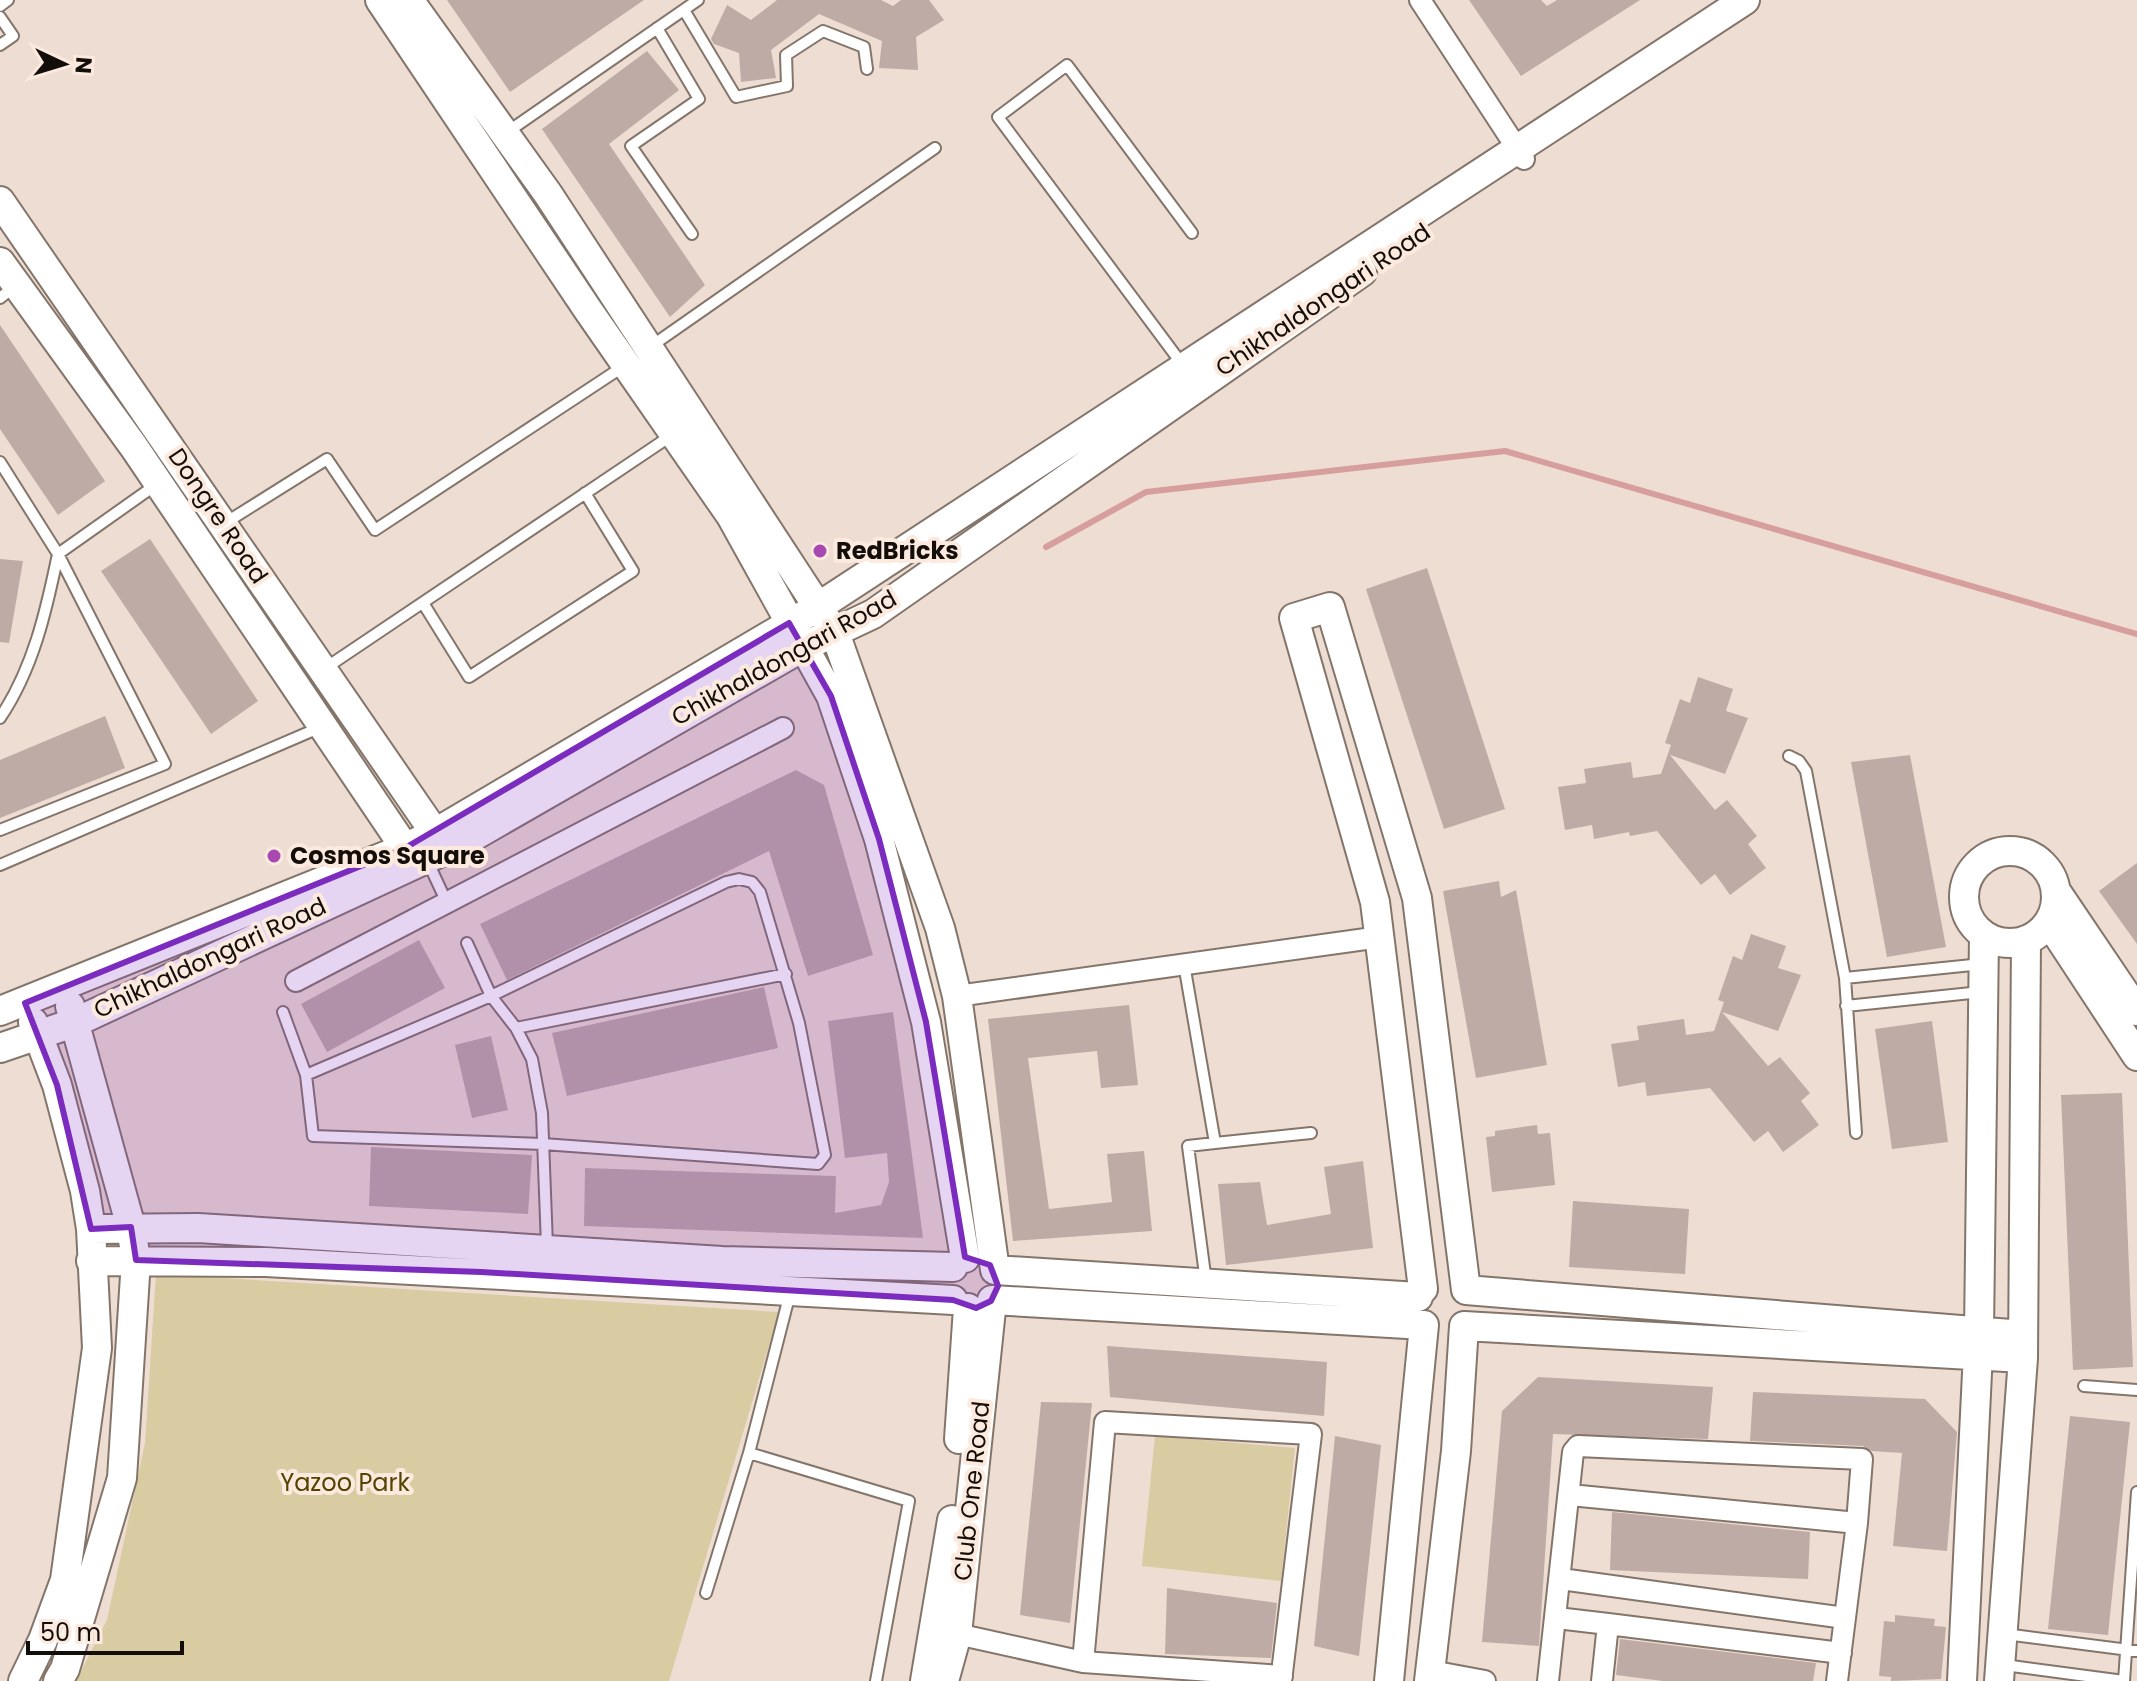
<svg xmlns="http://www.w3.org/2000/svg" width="2137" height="1681" font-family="Poppins,sans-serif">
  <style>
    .green { fill: #d9cba2 }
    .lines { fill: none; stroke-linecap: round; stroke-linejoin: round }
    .stream { stroke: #d79e9e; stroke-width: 6 }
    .building { fill: #bfaba5 }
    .lane-casing { stroke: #84756b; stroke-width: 14 }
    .street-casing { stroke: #84756b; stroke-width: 24 }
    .secondary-casing { stroke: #84756b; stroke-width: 32 }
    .lane { stroke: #fff; stroke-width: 10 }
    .street { stroke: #fff; stroke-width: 20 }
    .secondary { stroke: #fff; stroke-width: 28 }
    .marked { fill: #7b2cbf; fill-opacity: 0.2; stroke: #7b2cbf; stroke-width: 6; stroke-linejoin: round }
    .poi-dot { fill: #a849b1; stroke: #fceadf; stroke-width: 3 }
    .labels { text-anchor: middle; stroke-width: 8; stroke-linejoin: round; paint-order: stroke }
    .street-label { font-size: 24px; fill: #130e0a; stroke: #fceadf }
    .poi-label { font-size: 24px; font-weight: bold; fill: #130e0a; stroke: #fceadf; text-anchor: start }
    .park-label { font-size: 24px; fill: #554301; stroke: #fceadf }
  </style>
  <rect width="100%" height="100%" fill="#eeddd2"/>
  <path class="green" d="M156,1274L779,1312L669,1681H76L107,1620L145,1443Z
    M1155,1436L1295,1448L1281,1581L1142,1566Z"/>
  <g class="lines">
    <path class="stream" d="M1046,547L1146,492L1505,451L2137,634"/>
  </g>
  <path class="building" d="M447,0H644L510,92Z
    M777,0H881L893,6L901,0H929L944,20L916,37L918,70L879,68L882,41L819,14L771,50L776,78L741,82L739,53L714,44L711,39L727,5L751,20Z
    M1469,0H1541L1547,6L1557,0H1640L1521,76Z
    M647,51L679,90L609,144L705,285L670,317L542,129Z
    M0,325L105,481L58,515L0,429Z
    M150,539L258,701L211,734L101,571Z
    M0,559L23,561L9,643L0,642Z
    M1427,568L1505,809L1444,829L1366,589Z
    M1698,677L1733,689L1726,711L1748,718L1725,774L1670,755L1715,810L1727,800L1757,836L1748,844L1766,868L1730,895L1715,874L1701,885L1657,831L1630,836L1629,832L1594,839L1592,825L1565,830L1558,787L1586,783L1584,769L1631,762L1633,778L1661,774L1671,745L1665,743L1680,699L1690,703Z
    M105,716L125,768L0,818V760Z
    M1910,755L1946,947L1887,957L1851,762Z
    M796,770L824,785L873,955L808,976L769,851L507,980L480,924Z
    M2137,863V944L2099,891Z
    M1499,881L1501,897L1516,890L1547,1065L1476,1078L1443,891Z
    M1751,934L1786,946L1778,968L1801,975L1778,1031L1722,1012L1768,1066L1780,1057L1810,1093L1801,1101L1819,1125L1783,1152L1768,1131L1754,1142L1710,1088L1647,1096L1645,1082L1618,1087L1611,1044L1639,1040L1637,1026L1684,1019L1686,1035L1714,1031L1724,1002L1718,1000L1733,956L1742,960Z
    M419,940L445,988L327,1052L301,1004Z
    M764,987L778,1048L567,1096L552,1033Z
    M1129,1005L1138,1085L1101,1088L1097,1051L1028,1058L1049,1209L1112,1202L1107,1154L1144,1151L1152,1231L1013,1241L988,1019Z
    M893,1012L923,1238L584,1226L585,1168L836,1176L835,1213L881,1205L889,1182L887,1153L845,1158L828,1021Z
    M1932,1021L1948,1142L1892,1149L1875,1029Z
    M491,1036L508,1110L472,1118L455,1045Z
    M2122,1093L2133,1367L2073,1370L2061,1095Z
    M1537,1125L1538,1134L1550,1133L1555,1185L1492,1192L1486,1137L1495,1136V1131Z
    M371,1147L532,1155L528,1214L369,1206Z
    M1363,1161L1373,1248L1226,1265L1218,1184L1260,1182L1267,1225L1331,1214L1324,1167Z
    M1573,1201L1689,1209L1685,1274L1569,1267Z
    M1107,1346L1327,1362L1324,1416L1110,1397Z
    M1538,1377L1713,1387L1708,1439L1553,1434L1539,1646L1482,1642L1502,1411Z
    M1753,1392L1925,1399L1957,1432L1947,1551L1893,1546L1902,1453L1872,1451L1863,1446L1750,1441Z
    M1041,1402L1092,1403L1070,1623L1020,1615Z
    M2070,1416L2130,1422L2108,1635L2048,1629Z
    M1335,1436L1381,1445L1359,1656L1314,1646Z
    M1612,1512L1810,1532L1808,1579L1610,1570Z
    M1167,1588L1277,1603L1271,1658L1165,1654Z
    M1895,1615L1935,1619L1934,1626L1946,1627L1941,1679L1891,1681V1677L1879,1676L1884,1621L1895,1622Z
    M1620,1639L1816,1663L1813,1681H1663L1616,1675Z"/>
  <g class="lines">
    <g class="lane-casing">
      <path id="lane" d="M0,6L8,0
        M684,10L736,97L787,86L786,55L823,31L864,47L867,69
        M0,17L13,36L0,45
        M657,28L699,99L631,146L692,234
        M506,133L698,0
        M0,298L15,286
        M650,347L935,148
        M1182,364L998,117L1067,65L1192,233
        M0,462L58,554L165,764L0,830
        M225,523L327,459L375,530L624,366
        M423,603L469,677L633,571L585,493
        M324,669L672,435
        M0,718C33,669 46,612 58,554L157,484
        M1789,756L1799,761L1806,771L1845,978L1856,1133
        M427,860L447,903
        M0,865L321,727
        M739,879L752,882L760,892L799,1023L825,1155L818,1164L543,1144L313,1136L306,1075L491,996L726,882Z
        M467,943L491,996L516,1028L532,1059L542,1113L547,1246
        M1184,964L1215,1143L1188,1146L1206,1282
        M1845,978L1982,964
        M1846,1006L1981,992
        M283,1012L306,1075
        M516,1028L786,974
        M1215,1143L1311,1133
        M2084,1386L2137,1390
        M749,1453L790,1293
        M706,1593L749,1453L909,1501L876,1681
        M2005,1634L2137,1651
        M2004,1665L2124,1681
        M2124,1681L2137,1492"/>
    </g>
    <g class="street-casing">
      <path id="street" d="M1420,0L1524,159
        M296,981L783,728
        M957,996L1380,937
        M1570,1495L1857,1523L1837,1681
        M1561,1579L1845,1618
        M1557,1618L1608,1624L1602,1681
        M1608,1624L1841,1653
        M957,1634L1083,1662L1282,1676
        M1083,1662L1105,1422L1311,1434L1281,1681
        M1431,1671L1485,1681
        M1548,1681L1573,1452L1578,1446L1862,1459L1857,1523"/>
    </g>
    <g class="secondary-casing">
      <path id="secondary" d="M380,0L588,310L731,516L831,696L879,839L926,1022L965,1258
        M409,0L548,194L835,633L940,928L957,996L995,1270L1418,1297
        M0,201L435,833
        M0,262L134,447L405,848
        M1964 897a46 46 0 1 1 92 0a46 46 0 1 1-92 0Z
        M2056,891L2137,1011
        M2049,922L2137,1056
        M0,1011L405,848L435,833L818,607L1745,0
        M0,1048L76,1022L467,840L803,647L873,614L1362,272
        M91,1229L198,1228L722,1261L953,1267
        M91,1261L266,1262L953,1300
        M1423,1289L1375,902L1294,618L1330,607L1417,898L1466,1290L2023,1335
        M959,1439L968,1308
        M23,1681L43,1640L65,1580L97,1348L91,1229L85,1191L57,1085L33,1022
        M58,1681L65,1669L122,1478L136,1260L131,1227L70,1006
        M925,1681L952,1520
        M944,1681L957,1634L992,1300L1424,1325L1389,1681
        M1429,1681L1456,1451L1464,1326L2023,1358
        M1962,1681L1979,1332L1984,936
        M1999,1681L2023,1358L2026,940"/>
    </g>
    <use href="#lane" class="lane"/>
    <use href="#street" class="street"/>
    <use href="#secondary" class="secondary"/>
  </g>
  <path class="marked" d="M789,623L831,696L879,839L926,1022L965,1257L990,1265L998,1286L991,1301L976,1308L953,1300L481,1272L136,1260L131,1227L91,1229L57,1085L25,1003L405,848Z"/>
  <g class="poi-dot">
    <circle cx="820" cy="551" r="8"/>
    <circle cx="274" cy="856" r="8"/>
  </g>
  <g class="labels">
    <g class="street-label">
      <text transform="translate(1323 300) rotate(-34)" y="8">Chikhaldongari Road</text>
      <text transform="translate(218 516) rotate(56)" y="8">Dongre Road</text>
      <text transform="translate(784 658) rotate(-29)" y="8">Chikhaldongari Road</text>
      <text transform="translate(210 958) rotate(-25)" y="8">Chikhaldongari Road</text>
      <text transform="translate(972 1491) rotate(-84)" y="8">Club One Road</text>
    </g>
    <g class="poi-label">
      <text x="836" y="559">RedBricks</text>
      <text x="290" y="864">Cosmos Square</text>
    </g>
    <g class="park-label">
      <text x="345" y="1491">Yazoo Park</text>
    </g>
  </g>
  <g transform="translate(64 64) rotate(94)" stroke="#fceadf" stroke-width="6" paint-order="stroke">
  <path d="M0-6L14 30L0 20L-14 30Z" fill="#130e0a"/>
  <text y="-12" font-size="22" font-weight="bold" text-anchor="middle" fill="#130e0a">N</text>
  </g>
  <path d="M28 1641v12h154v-12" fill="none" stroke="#130e0a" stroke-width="4"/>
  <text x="40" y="1641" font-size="24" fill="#130e0a" stroke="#fceadf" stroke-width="6" paint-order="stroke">50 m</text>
</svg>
